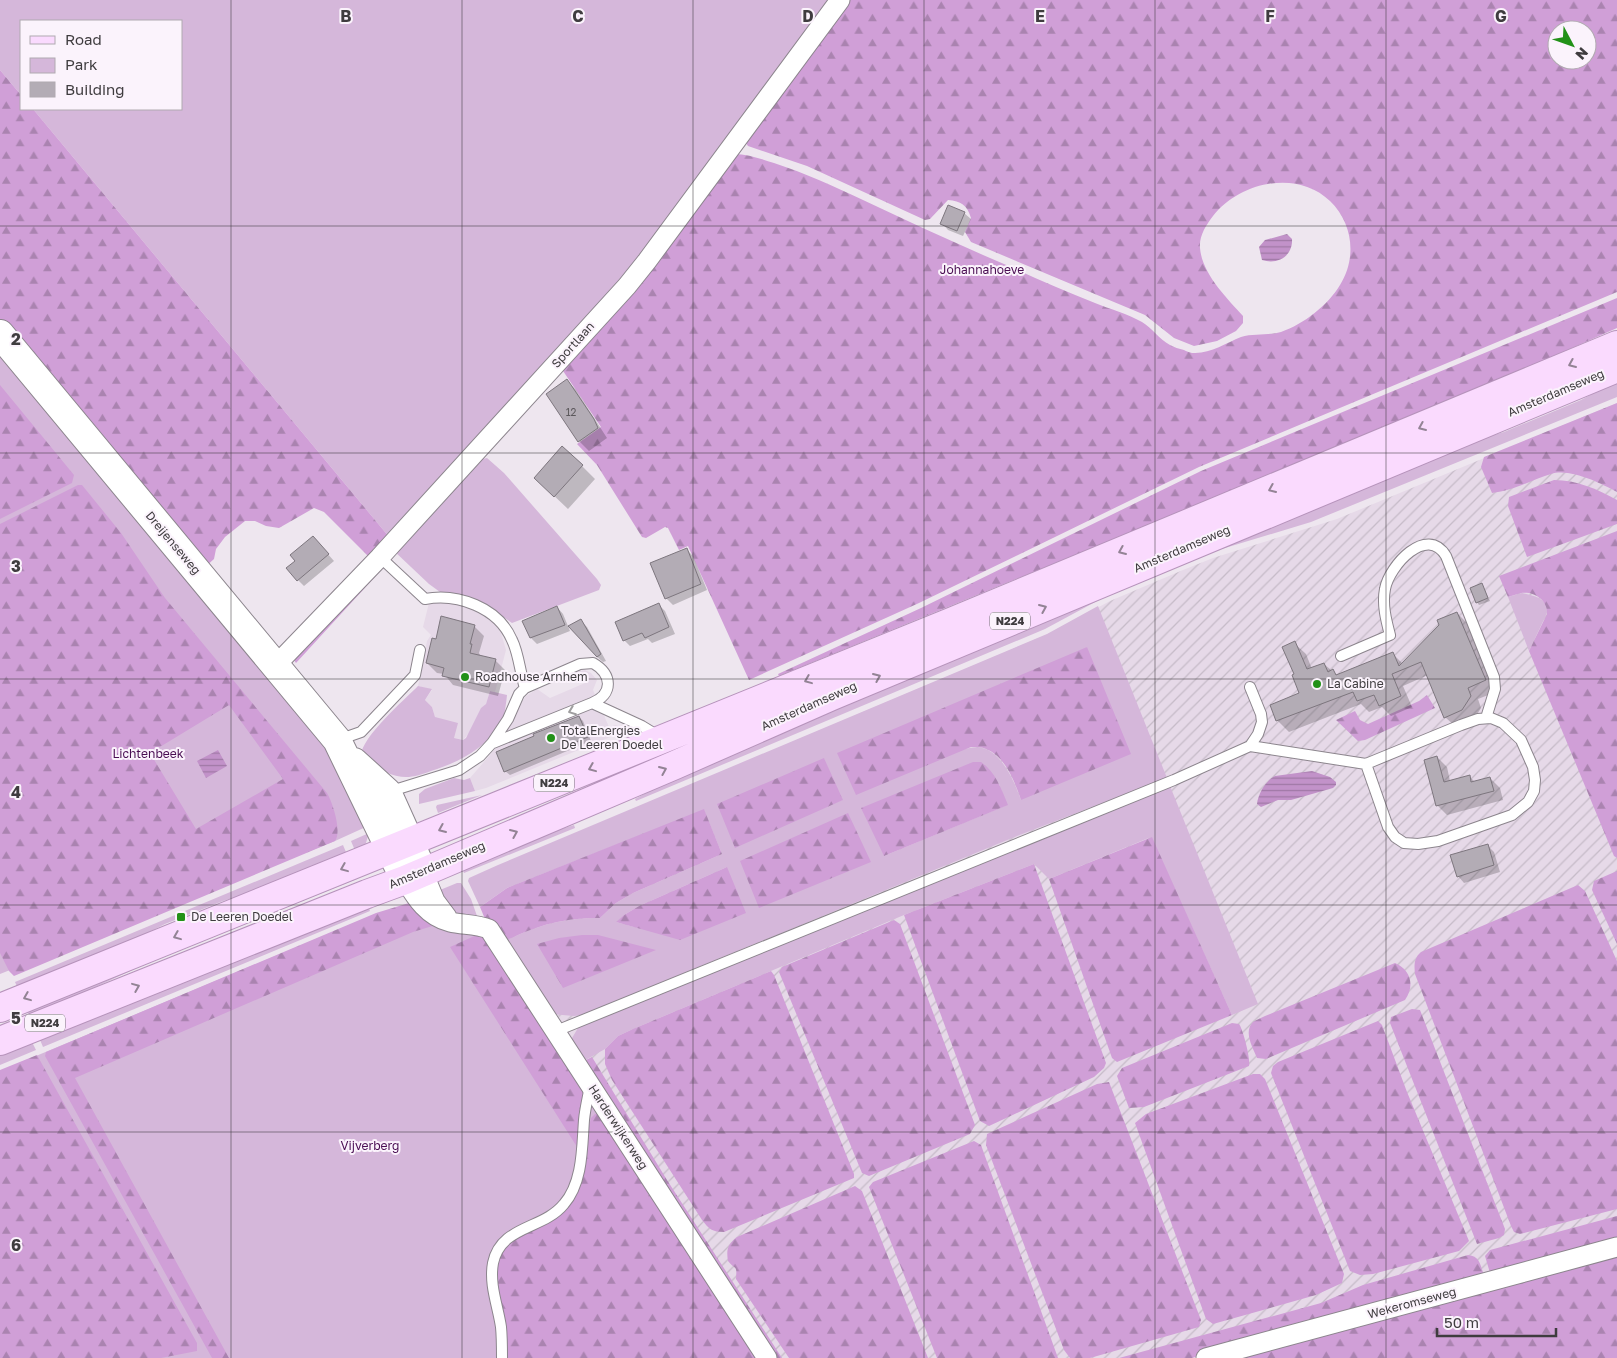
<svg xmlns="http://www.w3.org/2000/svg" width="1617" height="1358" font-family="'Golos Text',sans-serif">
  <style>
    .built { fill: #e6d9e8 }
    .industrial { fill: url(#industrial-furrows) }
    .green { fill: #d5b7da; fill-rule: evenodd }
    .forest { fill: url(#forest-firs); fill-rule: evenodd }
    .water { fill: url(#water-rules) }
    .shadow { fill: #0003 }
    .building { fill: #b3acb5; stroke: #7d767e }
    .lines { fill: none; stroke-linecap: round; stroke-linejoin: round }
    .lane-casing { stroke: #8c858d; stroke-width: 12 }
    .street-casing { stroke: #8c858d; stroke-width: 21 }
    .secondary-casing { stroke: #8c858d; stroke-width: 30 }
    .primary-casing { stroke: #b693bb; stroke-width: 30 }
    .lane { stroke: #fff; stroke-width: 10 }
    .street { stroke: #fff; stroke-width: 19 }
    .secondary { stroke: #fff; stroke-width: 28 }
    .primary { stroke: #fadafe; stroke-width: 28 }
    .oneway { stroke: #938395 }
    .oneway2 { stroke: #9f9e9f }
    .grid { fill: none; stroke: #3f3c3f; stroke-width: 1; stroke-opacity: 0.55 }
    .poi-dot { fill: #229118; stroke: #fbf3fc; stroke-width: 2 }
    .labels { text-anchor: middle; stroke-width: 4; stroke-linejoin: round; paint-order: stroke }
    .number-label { font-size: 10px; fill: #5c585c }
    .shield { fill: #fbf3fc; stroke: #777378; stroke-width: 1 }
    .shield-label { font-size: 11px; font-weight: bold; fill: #3f3c3f }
    .park-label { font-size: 12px; fill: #490d52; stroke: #fbf3fc }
    .street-label { font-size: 12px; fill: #3f3c3f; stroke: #fbf3fc }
    .poi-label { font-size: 12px; fill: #3f3c3f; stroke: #fbf3fc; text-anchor: start }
    .grid-label { font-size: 16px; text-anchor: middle; font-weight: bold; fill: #3f3c3f; stroke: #fbf3fc; stroke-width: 4; stroke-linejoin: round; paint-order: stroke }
  </style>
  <defs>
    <pattern id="industrial-furrows" width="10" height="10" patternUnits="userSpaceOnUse" patternTransform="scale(1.25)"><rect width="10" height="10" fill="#e6d9e8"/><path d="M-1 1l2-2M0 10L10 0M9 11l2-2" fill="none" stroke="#c6bbc8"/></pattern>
    <pattern id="forest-firs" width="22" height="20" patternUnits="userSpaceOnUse" patternTransform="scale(1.25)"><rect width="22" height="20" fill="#d09fd7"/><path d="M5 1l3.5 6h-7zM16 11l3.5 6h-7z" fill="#aa83b0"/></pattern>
    <pattern id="water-rules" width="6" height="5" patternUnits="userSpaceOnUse" patternTransform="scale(1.25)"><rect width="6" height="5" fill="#c292c9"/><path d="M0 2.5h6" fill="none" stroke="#9f78a5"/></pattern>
  </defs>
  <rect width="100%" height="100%" fill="#eee6ef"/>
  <path class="built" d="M438,601L467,605L486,615L496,624L501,633L506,650L495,692L490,691L486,704L478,716L469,733L463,740L454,738L435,717L432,707L425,700L432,690L418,686L427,641L431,635L423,627L429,603Z
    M585,670L591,673L597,680L593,690L609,727L616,725L620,728V733L486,788L475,791L470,778L496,748L525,697L537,689L550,698L585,683V681L574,672Z"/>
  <path class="industrial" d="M1617,403V1243L1191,1358H773L702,1247L492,910L528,859L681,789L1048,634L1110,601L1183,570L1213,558L1337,519Z"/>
  <path class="green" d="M0,0H834L644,259L390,538L33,109H181V21H21V95L0,70Z
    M0,344L326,738L368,826L335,841L0,974Z
    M1617,381V397L1311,522L1215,551L1110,594L1045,629L636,801L635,799L707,761L1443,450L1504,432L1581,400Z
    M487,458L504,473L597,579L601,585L599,590L512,623L489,607L456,594L440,592L429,584L393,550L482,459Z
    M1522,593C1535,596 1548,598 1547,613L1529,651L1508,597Z
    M1098,606L1167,778L1017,836L582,1015L574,1016L551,1014L505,941C539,925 561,918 600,918L616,903L633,893L722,854L704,810L507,888L480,907L468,881L469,878L498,865L1047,634ZM1087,647L1021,800C1013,778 998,742 970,748C962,749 954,753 947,756ZM824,759L842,800L816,811ZM984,764L999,784L1007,805L884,856ZM727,867L638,928L616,922L624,915L639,906Z
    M418,686L432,689L425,700L432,707L435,717L458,723L454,738L463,740L466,738L481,708L486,704L490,691L507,695C506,704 505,716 500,725C483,750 459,762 431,771C420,775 409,779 397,776C383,773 373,764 361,755C362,737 404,700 418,686Z
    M454,778L464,780L470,778L475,791L419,804V794L425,789Z
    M1170,786L1258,1004L1232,1015L1151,837L1049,879L1034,864L904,915L633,1029L618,1036L605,1049L582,1062L569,1043L578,1028Z
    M482,795L438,813L436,807L437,805Z
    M574,825L575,828L464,873L461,866L521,842Z
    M369,833L365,846L356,853L351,841Z
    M343,845L348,857L297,878L223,901L165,924L100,957L19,991L15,982Z
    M355,874L357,879L150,962L30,1017L26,1007Z
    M457,883H461L471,899L477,916L476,919C449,917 449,913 440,890Z
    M367,904L370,911L43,1047L38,1035Z
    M376,914L481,933L474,936L492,943L760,1358H0V1071Z
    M30,1038L36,1050L0,1065V1053Z"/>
  <path class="forest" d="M846,0H1617V292L1199,467L919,603L749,680L688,546L679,550L668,528L665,527L646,538L642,537L597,465L577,444L601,427L559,365L734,154C748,154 761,159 774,163C805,173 833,186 863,200C912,223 961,246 1011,267C1039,280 1067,292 1095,303C1110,309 1128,314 1142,322C1152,328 1159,339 1170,345C1174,347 1179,349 1184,350C1186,351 1191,353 1193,353C1210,354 1226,343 1241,337C1254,333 1268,336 1281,332C1304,324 1328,305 1340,285C1357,258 1353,223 1330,201C1297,169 1240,182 1213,216C1206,225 1199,236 1200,248C1202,274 1227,298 1243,316V323L1236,331L1217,341L1194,346L1174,338L1145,315L971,242L965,232L971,218C967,205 961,201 948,200L930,219L925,220L807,166L748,146L744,140ZM1557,30H1587V60H1557Z
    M0,70L21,95V109H33L390,538L371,559L324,512L314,508L279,528L266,526L255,521H245L225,537L216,549L214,559L204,568L0,323Z
    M1617,298V328L1552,357L1528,370L779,676L778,674L921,608L1201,471Z
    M0,385L74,475L72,483L0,519Z
    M1617,403V492C1600,483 1570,468 1551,474C1531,480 1513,491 1492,493L1481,467L1484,457Z
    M1554,480C1577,480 1597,489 1617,500V524L1527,557L1508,506L1509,497Z
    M78,485H82L121,533L165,598L327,793C333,803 342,832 335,841L14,976L9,971L0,953V524ZM229,705L283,779L196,829L150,753Z
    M1617,531V858L1614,856L1529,651L1547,614C1548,600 1534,591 1521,593C1517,594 1512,596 1508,597L1499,576Z
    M383,568L373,579L296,663L294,660Z
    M1087,647L1131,754L1021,800C1015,782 1005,756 986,749C982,747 976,747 971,747L856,795L837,753Z
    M1427,695L1435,708L1365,740L1358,741L1336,720L1355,711L1360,720L1368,724L1419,701Z
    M824,758L843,800L735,848L717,804Z
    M973,762H981C995,771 1002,790 1008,805L884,856L861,808Z
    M704,809L722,854L633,893L616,903L600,918C561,918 539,925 505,941L485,919L480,907L507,888Z
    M848,813L871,862L759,908L740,861Z
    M1152,837L1232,1015L1117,1062L1112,1058L1049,879Z
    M1034,864L1106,1063L1104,1068L1094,1077L989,1126L980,1121L904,915Z
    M727,867L746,913L680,940L616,922L624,915L639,906Z
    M1617,871V944L1592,890L1594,881Z
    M1578,885L1585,891L1617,961V1209L1520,1234L1514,1232L1511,1226L1415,974C1414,965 1414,958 1421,952Z
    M409,903L439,924L413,932L75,1078L229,1358H212L45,1056L46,1052L376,913Z
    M894,920L900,924L975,1125L970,1134L869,1176L862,1173L779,972L782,967Z
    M481,933L585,1088L579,1150L450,947Z
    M582,935H598L656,950L563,988L537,944L559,938Z
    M1395,963C1411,970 1415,986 1405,1000L1266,1059L1257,1058C1253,1048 1243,1032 1253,1022C1256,1020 1261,1018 1265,1016Z
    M771,971L774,975L854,1174V1178L724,1232C712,1232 709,1229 702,1220L612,1080L605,1064V1049L618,1036L633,1029Z
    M1412,1009L1420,1010L1505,1229L1504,1235L1499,1238L1477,1244L1390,1023L1391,1017Z
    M1378,1021L1382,1025L1407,1092L1469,1241L1459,1251L1373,1274L1360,1275L1350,1271L1271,1073L1273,1066L1278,1062Z
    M1232,1023L1239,1024C1243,1029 1251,1060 1249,1066L1144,1107L1129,1108L1117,1076L1122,1068Z
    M37,1055L197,1343V1351L161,1358H0V1070Z
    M592,1057L667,1180L782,1358H772L582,1062Z
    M1253,1074H1260L1265,1079L1344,1274L1342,1283L1316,1295L1213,1324L1206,1319L1135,1123L1146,1114Z
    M1109,1082L1201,1320L1199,1327L1090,1358H1070L1064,1350L986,1145L987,1134L1097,1084Z
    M602,1113L761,1358H505L496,1291L497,1263L501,1251L509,1242L568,1205L591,1118L595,1114Z
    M974,1141L981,1145L1058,1358H937L869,1187L873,1182Z
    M855,1186L862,1191L928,1358H789L736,1279C737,1264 736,1271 728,1261C726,1249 728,1244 737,1237Z
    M1617,1216V1243L1490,1273L1485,1256L1490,1250Z
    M1617,1251V1358H1220Z
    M1468,1255C1480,1256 1480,1265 1484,1275L1480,1281L1192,1358H1119L1321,1303L1363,1285Z"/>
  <path class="water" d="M1287,234L1292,239C1293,256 1278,265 1262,260L1259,247L1265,240Z
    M218,750L227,766L206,778L197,761Z
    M1312,771L1330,777L1336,782V785L1333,788L1291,800H1278L1261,807L1257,804C1258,794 1266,780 1275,776Z"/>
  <path class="shadow" d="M964,213L971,219L963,236L948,230L942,223Z
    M567,380L576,390L607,438L589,451L579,441Z
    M582,466L595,479L568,509L549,491Z
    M319,544L334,561L304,586L298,580Z
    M686,549L693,556L707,590L673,605L666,598Z
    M1482,585L1490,601L1479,605L1477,602Z
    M659,605L665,611L675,634L652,643L648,639L630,646L624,640Z
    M557,607L563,614L570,631L537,644L531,638L524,621Z
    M1457,613L1468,624L1496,692L1478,699L1481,708L1473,721L1457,728L1445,717L1428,675L1403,686L1412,707L1391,716L1382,707L1369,712L1361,704L1289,732L1278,721L1272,705L1300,694L1295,675L1294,643L1306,654L1312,669L1324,664L1338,676L1392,653L1403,664Z
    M581,621L587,627L606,661L603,662L596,656Z
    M474,626L484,636L479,653L481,657L495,660L505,670L498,696L453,685L444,674L437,673L427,663L437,641Z
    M579,717L583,721L591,741L510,775L505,771Z
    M1437,757L1447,767L1450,781L1469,776L1475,782L1490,778L1500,788L1503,800L1447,815L1437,805Z
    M1487,845L1494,852L1500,872L1464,883L1458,876Z"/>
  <path class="building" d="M948,205L965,212L957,231L940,224Z
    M567,379L594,419L598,428L578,442L546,394Z
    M562,446L583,465L554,497L534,478Z
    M313,536L329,554L297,581L286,568L295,561L290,555Z
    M687,548L701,584L665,599L650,563Z
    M1482,583L1488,598L1476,603L1470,588Z
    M659,603L669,627L645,638L642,633L623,641L615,622Z
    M557,606L565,625L530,638L522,621Z
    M1457,612L1486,680L1468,688L1471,696L1462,710L1444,718L1421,662L1392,674L1401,696L1379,706L1374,695L1357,701L1353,692L1276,721L1270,705L1299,693L1292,675L1294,674L1282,647L1295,641L1307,669L1324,663L1328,672L1333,669L1336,675L1393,652L1399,666L1439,625L1437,620Z
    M441,616L475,625L470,644H472L470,653L496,659L489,687L442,676L444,668L426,663L432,638L436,639Z
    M581,619L601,654L597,657L568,626Z
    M579,716L588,737L504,772L496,752L534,736L533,734Z
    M1437,756L1444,782L1470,775L1471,782L1490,777L1494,791L1436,806L1424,760Z
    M1488,844L1494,865L1457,877L1450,855Z"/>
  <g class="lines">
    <g class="lane-casing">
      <path id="lane" d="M380,557L425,599C457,593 498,607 512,640C519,654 520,673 525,688
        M1341,656L1390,635C1386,620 1382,604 1385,589C1389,566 1427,524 1446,556L1494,677L1495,689L1486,718
        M338,740L361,732L415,675L420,650
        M493,743L592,703L642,726L660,737
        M1250,746L1366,764L1461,725L1478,719L1491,718L1503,723L1521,740L1533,767L1535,780L1534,791L1528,802L1512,815L1438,841L1418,844L1404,843L1395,837L1388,827L1366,764
        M388,792L459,770L480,756L492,743L508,719L519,694L525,688L580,664L593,663C612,674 614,694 592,703
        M556,1031L1174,780L1250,746L1258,734L1262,722L1261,714L1250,687
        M502,1358C502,1348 502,1337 501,1327C498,1306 489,1285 493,1263C501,1225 543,1230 564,1204C583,1182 582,1147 584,1120C585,1109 588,1097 590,1086"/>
    </g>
    <g class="street-casing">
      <path id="street" d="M276,665L380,557L627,286L647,261L840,0
        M423,872L435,901L447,917
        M405,880C416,898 428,917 450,922C463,925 476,924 489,929L767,1358
        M1206,1358L1617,1247"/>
    </g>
    <g class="secondary-casing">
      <path id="secondary" d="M0,334L337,740L405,880
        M354,762L387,792L423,872"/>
    </g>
    <g class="primary-casing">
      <path id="primary" d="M0,1008L951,622L1617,345
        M0,1041L367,894L405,880L675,765L832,696L1617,368"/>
    </g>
    <use href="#lane" class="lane"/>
    <use href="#street" class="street"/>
    <use href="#secondary" class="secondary"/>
    <use href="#primary" class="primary"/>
  </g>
  <defs><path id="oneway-chevron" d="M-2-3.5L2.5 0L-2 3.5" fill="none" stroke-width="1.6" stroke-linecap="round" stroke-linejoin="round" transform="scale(1.25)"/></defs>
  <g class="oneway">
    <use href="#oneway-chevron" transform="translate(1572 364) rotate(157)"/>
    <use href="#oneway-chevron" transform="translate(1422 427) rotate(157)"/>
    <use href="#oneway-chevron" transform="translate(1272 489) rotate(157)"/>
    <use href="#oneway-chevron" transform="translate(1122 551) rotate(157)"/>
    <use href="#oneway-chevron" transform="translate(1043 608) rotate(-23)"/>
    <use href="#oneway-chevron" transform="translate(877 677) rotate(-23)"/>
    <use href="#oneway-chevron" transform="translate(808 680) rotate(158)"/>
    <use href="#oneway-chevron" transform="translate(592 768) rotate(158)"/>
    <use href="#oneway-chevron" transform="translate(663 770) rotate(-23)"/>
    <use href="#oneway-chevron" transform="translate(442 829) rotate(157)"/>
    <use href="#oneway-chevron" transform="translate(514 833) rotate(-23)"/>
    <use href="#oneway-chevron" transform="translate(344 868) rotate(158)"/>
    <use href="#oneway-chevron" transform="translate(177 936) rotate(158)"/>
    <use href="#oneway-chevron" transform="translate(136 987) rotate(-22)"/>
    <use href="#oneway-chevron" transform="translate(27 997) rotate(158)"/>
  </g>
  <use class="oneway2" href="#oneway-chevron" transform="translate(572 711) rotate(159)"/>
  <path class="grid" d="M231,0V1358M462,0V1358M693,0V1358M924,0V1358M1155,0V1358M1386,0V1358M0,226H1617M0,453H1617M0,679H1617M0,905H1617M0,1132H1617"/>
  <g class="poi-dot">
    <circle cx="465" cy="677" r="5"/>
    <circle cx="1317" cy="684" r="5"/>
    <circle cx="551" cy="738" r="5"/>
    <rect x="176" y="912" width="10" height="10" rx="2.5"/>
  </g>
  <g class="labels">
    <g class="number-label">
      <text x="571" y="416">12</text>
    </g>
    <g class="shield">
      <rect x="990" y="612.5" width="40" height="17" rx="4"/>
      <rect x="534" y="774.5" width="40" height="17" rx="4"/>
      <rect x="25" y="1014.5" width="40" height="17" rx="4"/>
    </g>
    <g class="shield-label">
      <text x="1010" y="625">N224</text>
      <text x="554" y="787">N224</text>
      <text x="45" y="1027">N224</text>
    </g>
    <g class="park-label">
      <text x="982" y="274">Johannahoeve</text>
      <text x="148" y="758">Lichtenbeek</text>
      <text x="370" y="1150">Vijverberg</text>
    </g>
    <g class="street-label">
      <text transform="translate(573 345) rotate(-48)" y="4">Sportlaan</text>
      <text transform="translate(1556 393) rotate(-23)" y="4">Amsterdamseweg</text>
      <text transform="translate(173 543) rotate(50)" y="4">Dreijenseweg</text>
      <text transform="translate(1182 549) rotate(-23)" y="4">Amsterdamseweg</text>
      <text transform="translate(809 706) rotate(-24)" y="4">Amsterdamseweg</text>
      <text transform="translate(437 865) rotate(-23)" y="4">Amsterdamseweg</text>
      <text transform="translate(618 1127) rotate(57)" y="4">Harderwijkerweg</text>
      <text transform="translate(1412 1303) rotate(-15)" y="4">Wekeromseweg</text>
    </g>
    <g class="poi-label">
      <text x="475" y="681">Roadhouse Arnhem</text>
      <text x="1327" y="688">La Cabine</text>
      <text x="561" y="735">TotalEnergies<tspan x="561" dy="14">De Leeren Doedel</tspan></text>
      <text x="191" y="921">De Leeren Doedel</text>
    </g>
  </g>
  <g class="grid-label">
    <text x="346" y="22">B</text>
    <text x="578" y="22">C</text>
    <text x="808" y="22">D</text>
    <text x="1040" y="22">E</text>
    <text x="1270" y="22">F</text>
    <text x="1501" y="22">G</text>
    <text x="16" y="345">2</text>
    <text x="16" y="572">3</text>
    <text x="16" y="798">4</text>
    <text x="16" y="1024">5</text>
    <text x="16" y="1251">6</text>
  </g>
  <rect x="20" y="20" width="162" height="90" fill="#fbf3fc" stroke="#b0aab0"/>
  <rect x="30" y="36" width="25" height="8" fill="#fadafe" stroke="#b0aab0"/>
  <text x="65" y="45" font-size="15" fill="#3f3c3f">Road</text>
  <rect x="30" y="58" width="25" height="15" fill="#d5b7da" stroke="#b0aab0"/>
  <text x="65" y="70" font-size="15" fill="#3f3c3f">Park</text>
  <rect x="30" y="82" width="25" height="15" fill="#b3acb5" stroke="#b0aab0"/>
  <text x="65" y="95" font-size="15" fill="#3f3c3f">Building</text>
  <g transform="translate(1572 45) rotate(131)"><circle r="24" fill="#fbf3fc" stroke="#b0aab0"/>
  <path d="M0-4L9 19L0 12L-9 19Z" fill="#229118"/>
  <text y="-8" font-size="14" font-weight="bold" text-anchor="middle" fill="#3f3c3f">N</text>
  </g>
  <path d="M1437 1328v8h119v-8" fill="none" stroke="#3f3c3f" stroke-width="2.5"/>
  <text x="1444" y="1328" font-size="15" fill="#3f3c3f" stroke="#fbf3fc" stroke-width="4" paint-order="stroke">50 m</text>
</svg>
